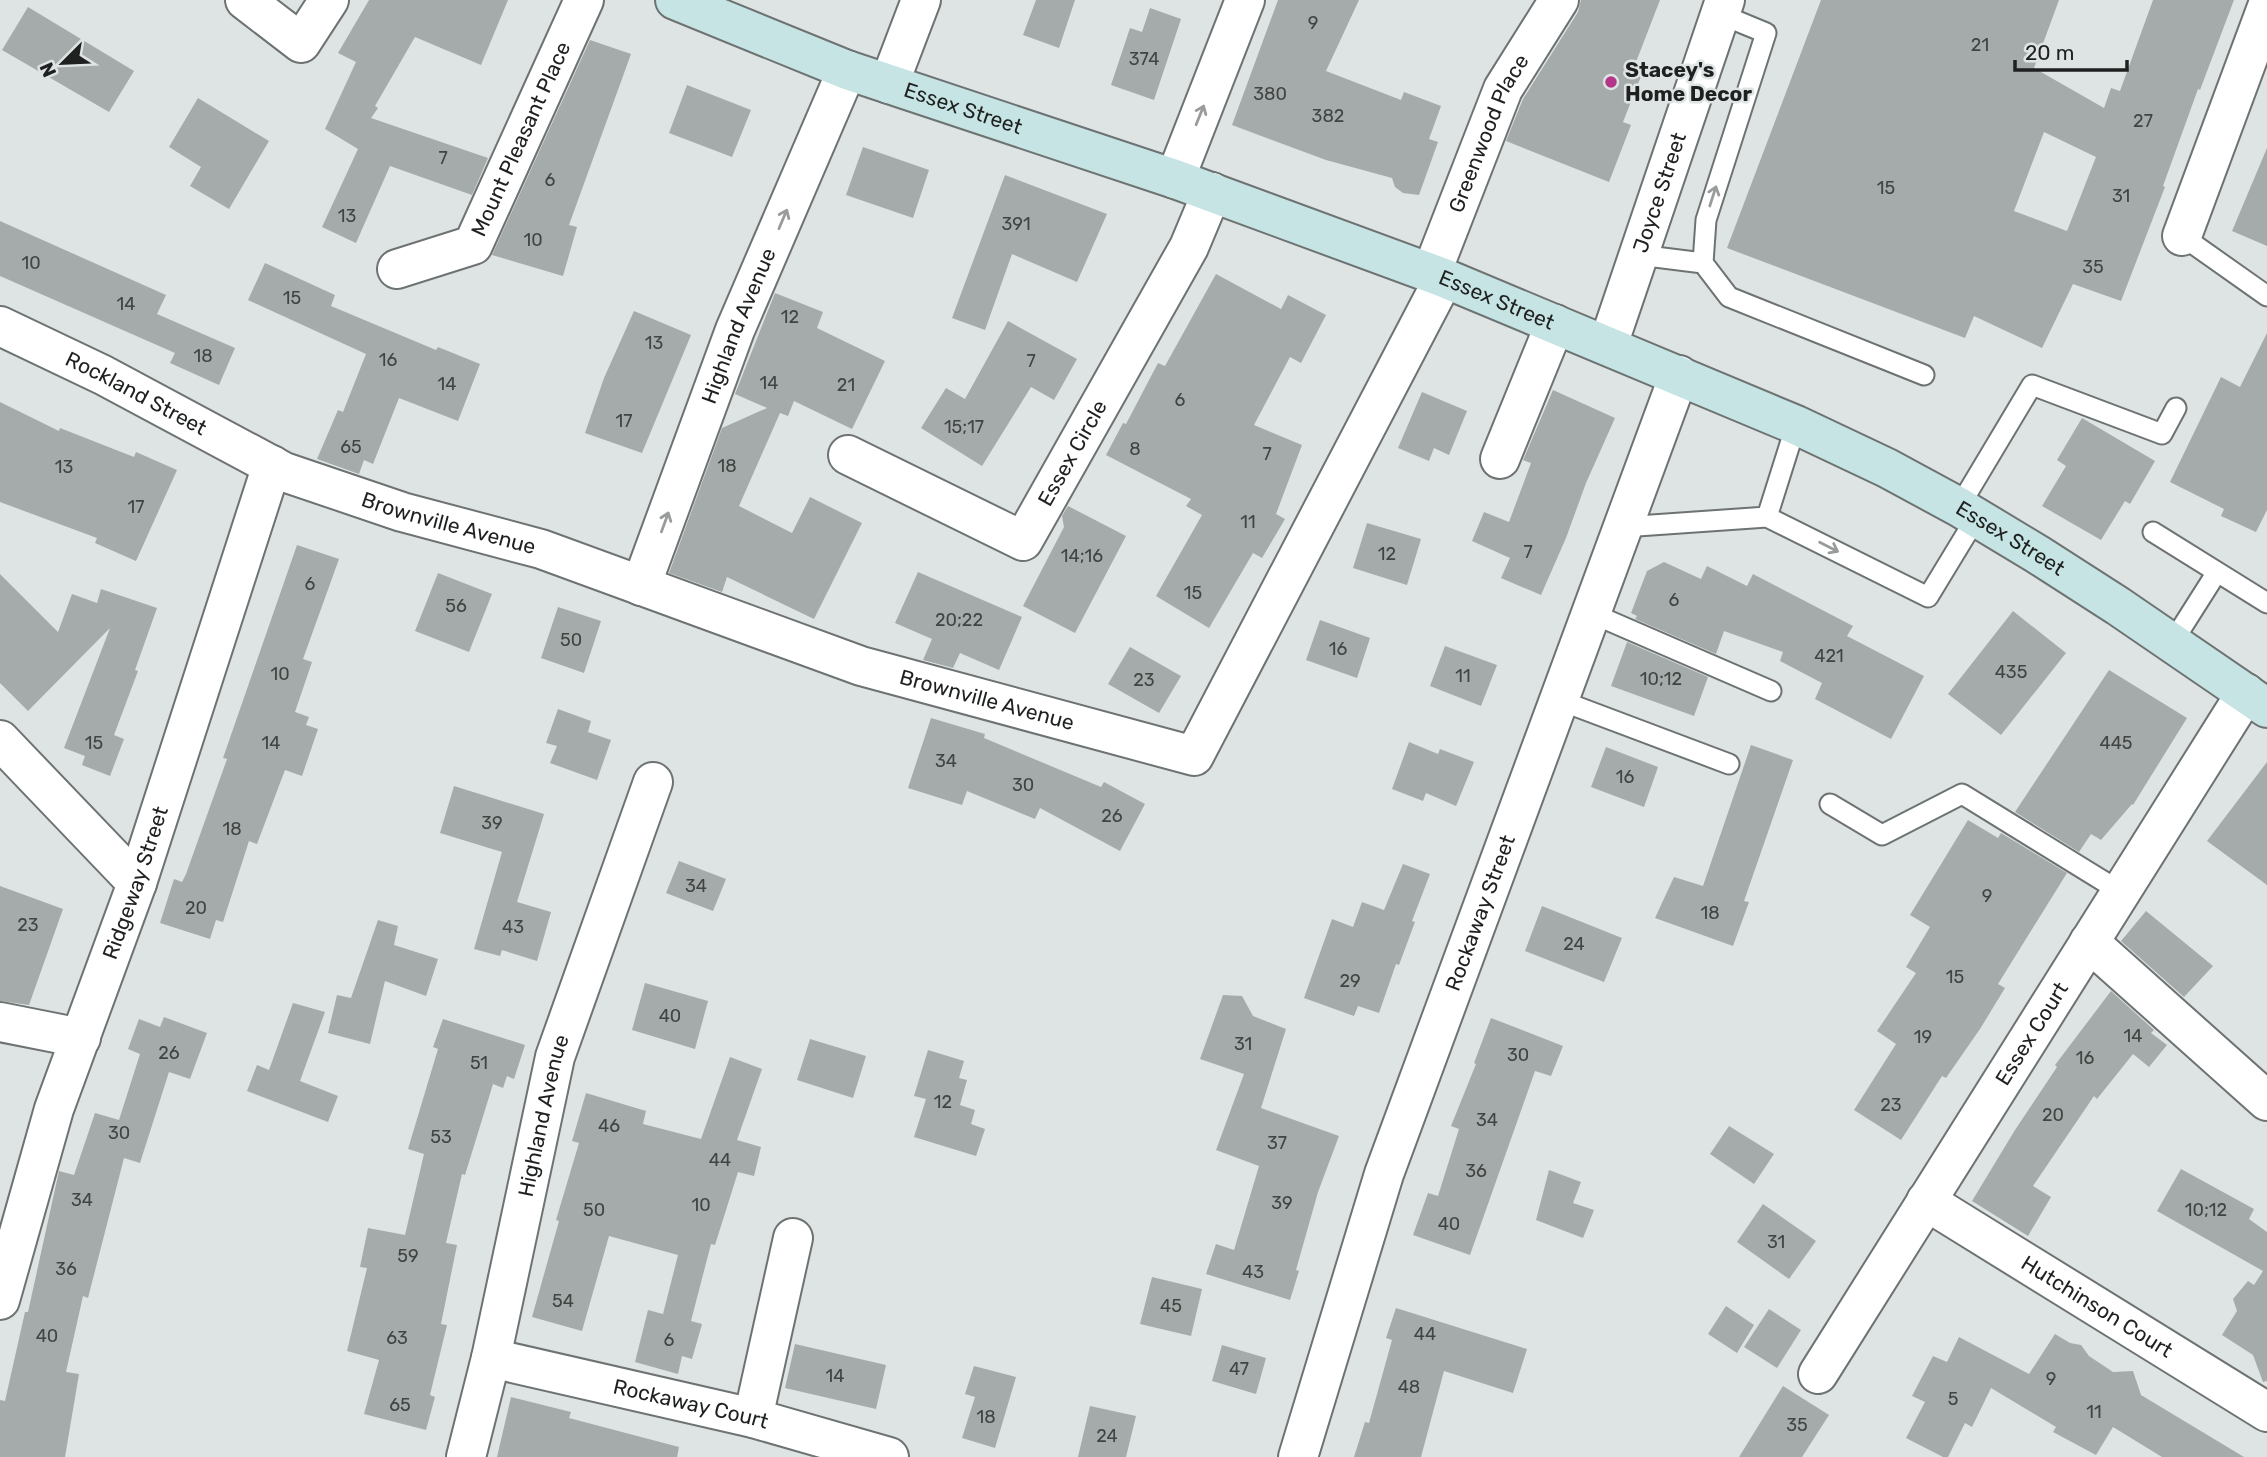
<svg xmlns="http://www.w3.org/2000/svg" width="2267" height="1457" font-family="Rubik,sans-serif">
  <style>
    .building { fill: #a5abaa; fill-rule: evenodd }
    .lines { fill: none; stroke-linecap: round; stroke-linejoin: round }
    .service-casing { stroke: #6d7272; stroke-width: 23 }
    .minor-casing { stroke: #6d7272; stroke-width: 42 }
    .secondary-casing { stroke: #6d7272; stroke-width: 42 }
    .service { stroke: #fff; stroke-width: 19 }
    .minor { stroke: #fff; stroke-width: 38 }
    .secondary { stroke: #c7e4e4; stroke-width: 38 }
    .oneway { stroke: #9a9b9b }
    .poi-dot { fill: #b33788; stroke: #dee4e3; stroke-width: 2.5 }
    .labels { text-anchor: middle; stroke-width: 5; stroke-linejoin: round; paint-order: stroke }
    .number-label { font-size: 18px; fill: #404442 }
    .poi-label { font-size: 21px; font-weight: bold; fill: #1e2120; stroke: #dee4e3; text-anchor: start }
    .street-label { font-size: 21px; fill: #1e2120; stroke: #dee4e3 }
  </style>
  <rect width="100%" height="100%" fill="#dee4e3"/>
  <path class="building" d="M369,0H508L481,65L415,37L375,106L378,108L371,118L488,158L472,195L390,166L356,243L322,227L358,149L325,129L356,62L338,53Z
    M1036,0H1075L1059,48L1023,35Z
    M1278,0H1359L1326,71L1401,100L1404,92L1441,106L1429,139L1438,142L1419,195L1403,193L1395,187L1392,178L1326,160L1232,125Z
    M1581,0H1660L1636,62L1645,66L1623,122L1631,125L1609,182L1506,141L1523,99L1578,12Z
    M1821,0H2059L2034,68L2104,108L2111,88L2120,91L2153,0H2234L2200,90L2198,89L2163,186L2165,187L2121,301L2073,284L2042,348L1974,316L1965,338L1727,248ZM2044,132L2096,157L2067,231L2014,211Z
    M28,7L134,71L109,112L2,50Z
    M1150,8L1181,19L1154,100L1111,85L1130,28L1142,32Z
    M590,40L631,54L569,225L577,227L563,276L492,255Z
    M687,85L751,110L732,157L669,133Z
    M198,98L269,141L229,209L190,186L201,167L169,147Z
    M863,147L929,170L913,218L846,195Z
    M2267,148V246L2232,231Z
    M1005,175L1107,214L1077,282L1012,254L985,330L952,318Z
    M0,221L166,295L157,314L235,348L219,385L170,363L175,353L0,276Z
    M265,263L335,295L331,306L436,350L438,347L480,364L458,421L399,398L373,464L364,460L359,474L317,459L338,410L343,412L366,354L248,300Z
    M1216,274L1281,309L1288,295L1326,315L1301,363L1290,357L1254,425L1302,445L1276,514L1285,519L1262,558L1253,553L1209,628L1156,596L1202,515L1186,506L1191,499L1106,455L1123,423L1126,424L1158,363L1165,366Z
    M775,293L823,312L817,328L885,361L852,429L794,401L788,416L780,413L739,506L792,533L810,497L862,523L814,619L727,577L722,592L669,573L722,428L767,408L735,394Z
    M634,311L691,335L642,453L585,433L604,378Z
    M1008,321L1077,359L1054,400L1031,387L982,466L921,428L946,388L965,399Z
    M2267,333V510L2256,532L2221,516L2224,509L2170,482L2221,377L2240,387Z
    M1553,390L1615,418L1586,483L1566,538L1541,595L1501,578L1510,558L1472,541L1484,512L1509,522L1531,463L1523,460Z
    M1422,392L1467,411L1449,455L1434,448L1429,461L1398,448Z
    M0,402L59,431L60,428L134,457L136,452L177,470L136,561L95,543L97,538L0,502Z
    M2082,418L2155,461L2130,504L2125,501L2101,540L2042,506L2066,466L2057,460Z
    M1068,506L1126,536L1075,633L1023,606L1064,527L1062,516Z
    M1367,523L1421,539L1407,585L1353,568Z
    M297,545L339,559L303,659L312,662L295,712L309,717L306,725L318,729L302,776L285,770L257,844L249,841L223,922L216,920L210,939L160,923L174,879L182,882L186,874L227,759L223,758Z
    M1664,562L1701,579L1707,566L1747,586L1753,574L1853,626L1847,636L1924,676L1891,739L1815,699L1822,683L1780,661L1783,652L1724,631L1716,654L1635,619L1637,616L1631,613L1647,571Z
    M918,572L1022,617L999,670L960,653L953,668L923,660L932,639L895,623Z
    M438,573L492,594L469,652L415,631Z
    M0,574L58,632L72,594L97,603L101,589L157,608L135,670L138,671L114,735L124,739L110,776L82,765L85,756L64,748L110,628L28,711L0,683Z
    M558,607L601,621L584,673L541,658Z
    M2013,611L2066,653L2001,735L1948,694Z
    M1320,620L1370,638L1357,678L1306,660Z
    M1627,642L1708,677L1694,716L1611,686Z
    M1445,646L1497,665L1481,706L1430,686Z
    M1130,647L1181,676L1159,713L1108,684Z
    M2109,670L2187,718L2133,805L2132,804L2101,840L2091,834L2079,852L2015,812Z
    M558,709L591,721L588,732L611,740L597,780L550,763L557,746L546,743Z
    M931,718L985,734L984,738L1101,787L1104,782L1145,804L1120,851L1040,808L1035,819L967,791L962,805L908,788Z
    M1409,742L1438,754L1440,749L1474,762L1456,806L1426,793L1423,801L1392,789Z
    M1751,745L1793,760L1744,901L1749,902L1733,946L1655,918L1674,877L1703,886Z
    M1606,747L1658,767L1644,807L1591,787Z
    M2267,762V885L2207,841Z
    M454,786L544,814L517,902L551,912L537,961L502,950L500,956L474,949L502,852L440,833Z
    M1968,820L1998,838L2001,833L2067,873L1998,984L2005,988L1980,1029L1946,1078L1942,1076L1901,1140L1854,1110L1896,1044L1877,1031L1916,973L1906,967L1930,927L1910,915Z
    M679,861L726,879L713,911L666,893Z
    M1403,864L1430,874L1412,921L1415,922L1399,965L1396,964L1379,1013L1358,1006L1354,1016L1304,998L1332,919L1353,927L1362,902L1384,910Z
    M0,886L63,909L29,1005L0,1001Z
    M1542,906L1622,938L1604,982L1525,951Z
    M2146,911L2213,966L2184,997L2121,941Z
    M378,920L398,926L394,945L438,959L426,996L385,981L370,1044L328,1033L337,995L351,998Z
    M645,983L708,1001L695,1049L632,1030Z
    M2111,991L2154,1030L2151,1033L2167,1045L2149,1067L2133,1054L2097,1099L2094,1096L2033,1186L2051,1197L2028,1236L1972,1201L2015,1130L2057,1067L2055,1065Z
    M1223,995L1242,996L1253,1016L1286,1029L1261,1108L1339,1136L1318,1192L1296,1270L1299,1271L1290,1300L1206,1274L1216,1244L1234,1250L1259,1166L1216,1150L1244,1074L1200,1059Z
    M293,1003L325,1012L300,1081L338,1096L328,1122L247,1091L257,1065L269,1070Z
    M164,1017L207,1033L190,1079L169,1072L140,1163L124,1158L88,1298L83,1296L66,1372L79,1374L65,1457H0V1400L5,1401L25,1312H28L59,1171L74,1175L95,1113L119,1120L140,1054L128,1049L139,1019L160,1027Z
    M1491,1018L1563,1046L1551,1076L1535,1071L1470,1255L1413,1235L1428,1193L1438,1196L1459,1129L1451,1126L1476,1064L1474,1063Z
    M443,1019L525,1045L514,1079L507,1076L503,1088L493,1084L465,1175L462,1174L446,1243L457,1245L441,1324L447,1325L430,1395L435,1397L426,1430L364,1414L379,1360L347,1351L367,1268L360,1267L368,1228L405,1235L424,1154L408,1149L438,1049L433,1047Z
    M810,1039L866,1056L853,1098L797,1080Z
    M928,1050L964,1061L959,1078L967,1080L960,1105L975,1110L971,1124L985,1129L976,1156L914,1137L926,1099L914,1096Z
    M730,1057L762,1069L737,1140L761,1147L754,1176L738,1172L715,1245L711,1244L691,1321L702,1324L692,1359L682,1356L678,1374L635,1362L648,1310L663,1314L678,1255L609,1236L582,1331L532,1317L559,1221L556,1220L579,1143L572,1141L586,1093L646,1111L643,1124L701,1139Z
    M1729,1126L1774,1154L1754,1184L1710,1154Z
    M2181,1169L2254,1209L2249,1219L2267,1232V1381L2263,1382L2253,1355L2222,1335L2237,1311L2233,1299L2248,1281L2254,1285L2263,1271L2157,1211Z
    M1549,1170L1581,1182L1573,1203L1594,1210L1583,1238L1536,1220Z
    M1763,1204L1816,1241L1789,1279L1737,1242Z
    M1152,1277L1202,1289L1191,1336L1140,1324Z
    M1726,1306L1754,1325L1737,1353L1708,1334Z
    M1396,1308L1527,1349L1513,1393L1444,1371L1421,1457H1354L1365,1422L1369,1423L1392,1340L1386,1338Z
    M1769,1309L1801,1330L1777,1368L1744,1347Z
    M2055,1334L2070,1343L2081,1345L2089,1356L2113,1372L2133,1371L2141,1395L2244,1457H2162L2113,1427L2096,1455L2053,1432L2056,1427L1991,1388L1972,1427L1965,1423L1948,1457H1943L1906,1438L1925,1402L1912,1396L1933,1356L1947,1362L1959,1337L2029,1374Z
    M795,1344L886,1365L876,1409L785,1388Z
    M1222,1345L1266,1358L1256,1394L1212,1381Z
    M974,1366L1016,1377L995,1448L962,1438L975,1397L965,1394Z
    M1783,1386L1829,1415L1802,1457H1739Z
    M511,1397L571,1412L569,1418L679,1447L677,1457H497Z
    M1090,1406L1136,1416L1126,1457H1078Z"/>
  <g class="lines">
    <g class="service-casing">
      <path id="service" d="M2182,236L2267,296
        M1639,255L1703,263L1729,297L1924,375
        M1703,263L1706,220L1766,33L1720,14
        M1959,507L2032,385L2162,434L2176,408
        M1767,517L1796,425
        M1623,527L1767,517L1928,597L1976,518
        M2153,532L2267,603
        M1591,613L1771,691
        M2172,643L2217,572
        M1559,700L1729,764
        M1830,804L1882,835L1962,794L2121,892"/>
    </g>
    <g class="minor-casing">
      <g id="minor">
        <path d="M245,0L301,43L329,0"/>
        <path d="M889,84L921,0"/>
        <path d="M1175,179L1245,0"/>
        <path d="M2182,236L2267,7"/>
        <path id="s1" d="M397,269L473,245L584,0"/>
        <path id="s2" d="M1431,274L1503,89L1559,0"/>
        <path id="s3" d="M0,326L103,375L284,472L402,512L541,549L861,666L1194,756L1444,278"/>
        <path id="s4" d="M1608,345L1725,0"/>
        <path id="s5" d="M848,455L1023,541L1189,247L1212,192"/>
        <path d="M1500,459L1555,324"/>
        <path id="s6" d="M641,586L735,330L847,70"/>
        <path d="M0,740L137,883"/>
        <path d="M2089,942L2267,1101"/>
        <path d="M0,1022L81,1038"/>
        <path id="s7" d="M1926,1201L2267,1412"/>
        <path id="s8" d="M0,1300L54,1109L137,883L272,465"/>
        <path id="s9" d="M491,1358L753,1418L889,1457"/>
        <path id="s10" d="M1818,1374L2246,693"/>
        <path d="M753,1418L793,1238"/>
        <path id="s11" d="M466,1457L491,1358L555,1057L653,782"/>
        <path id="s12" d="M1298,1457L1384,1174L1679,375"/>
      </g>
    </g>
    <g class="secondary-casing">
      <g id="secondary">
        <path id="s13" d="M675,0L847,70L1175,179L1444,278L1796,425L1887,468L1959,507L2037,554L2118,606L2267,708"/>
      </g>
    </g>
    <use href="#service" class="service"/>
    <use href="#minor" class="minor"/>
    <use href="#secondary" class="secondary"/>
  </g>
  <defs><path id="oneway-shaft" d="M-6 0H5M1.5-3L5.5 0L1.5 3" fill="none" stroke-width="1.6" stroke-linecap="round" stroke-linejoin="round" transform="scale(1.75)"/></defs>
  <g class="oneway">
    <use href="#oneway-shaft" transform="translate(1200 115) rotate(-68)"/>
    <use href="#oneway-shaft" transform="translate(1713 196) rotate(-72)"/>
    <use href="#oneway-shaft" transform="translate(783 219) rotate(-67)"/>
    <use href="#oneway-shaft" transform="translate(665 522) rotate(-70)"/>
    <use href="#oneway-shaft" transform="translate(1829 547) rotate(27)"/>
  </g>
  <circle class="poi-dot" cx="1611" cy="82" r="7"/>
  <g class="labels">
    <g class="number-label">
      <text x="1313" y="29">9</text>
      <text x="1980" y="51">21</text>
      <text x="1144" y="65">374</text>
      <text x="1270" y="100">380</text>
      <text x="1328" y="122">382</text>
      <text x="2143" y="127">27</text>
      <text x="443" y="164">7</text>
      <text x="550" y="186">6</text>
      <text x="1886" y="194">15</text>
      <text x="2121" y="202">31</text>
      <text x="347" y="222">13</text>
      <text x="1016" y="230">391</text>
      <text x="533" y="246">10</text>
      <text x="31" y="269">10</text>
      <text x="2093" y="273">35</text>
      <text x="292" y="304">15</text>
      <text x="126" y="310">14</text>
      <text x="790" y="323">12</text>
      <text x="654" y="349">13</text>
      <text x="203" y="362">18</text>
      <text x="388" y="366">16</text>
      <text x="1031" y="367">7</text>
      <text x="769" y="389">14</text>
      <text x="447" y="390">14</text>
      <text x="846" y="391">21</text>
      <text x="1180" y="406">6</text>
      <text x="624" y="427">17</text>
      <text x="964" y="433">15;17</text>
      <text x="351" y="453">65</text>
      <text x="1135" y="455">8</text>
      <text x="1267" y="460">7</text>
      <text x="727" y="472">18</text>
      <text x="64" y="473">13</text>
      <text x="136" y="513">17</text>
      <text x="1248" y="528">11</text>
      <text x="1528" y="558">7</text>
      <text x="1387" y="560">12</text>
      <text x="1082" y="562">14;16</text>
      <text x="310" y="590">6</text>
      <text x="1193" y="599">15</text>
      <text x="1674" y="606">6</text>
      <text x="456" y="612">56</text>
      <text x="959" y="626">20;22</text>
      <text x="571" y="646">50</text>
      <text x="1338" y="655">16</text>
      <text x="1829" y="662">421</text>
      <text x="2011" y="678">435</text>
      <text x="280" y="680">10</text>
      <text x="1463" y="682">11</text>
      <text x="1661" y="685">10;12</text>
      <text x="1144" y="686">23</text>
      <text x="94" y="749">15</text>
      <text x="271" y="749">14</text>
      <text x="2116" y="749">445</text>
      <text x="946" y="767">34</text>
      <text x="1625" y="783">16</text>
      <text x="1023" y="791">30</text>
      <text x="1112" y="822">26</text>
      <text x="492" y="829">39</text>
      <text x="232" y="835">18</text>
      <text x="696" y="892">34</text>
      <text x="1987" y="902">9</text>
      <text x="196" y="914">20</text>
      <text x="1710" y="919">18</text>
      <text x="28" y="931">23</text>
      <text x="513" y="933">43</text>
      <text x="1574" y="950">24</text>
      <text x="1955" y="983">15</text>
      <text x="1350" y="987">29</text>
      <text x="670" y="1022">40</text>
      <text x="2133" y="1042">14</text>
      <text x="1923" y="1043">19</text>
      <text x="1243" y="1050">31</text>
      <text x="169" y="1059">26</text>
      <text x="1518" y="1061">30</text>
      <text x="2085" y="1064">16</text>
      <text x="479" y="1069">51</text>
      <text x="943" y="1108">12</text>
      <text x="1891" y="1111">23</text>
      <text x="2053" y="1121">20</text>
      <text x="1487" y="1126">34</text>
      <text x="609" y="1132">46</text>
      <text x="119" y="1139">30</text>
      <text x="441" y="1143">53</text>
      <text x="1277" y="1149">37</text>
      <text x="720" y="1166">44</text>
      <text x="1476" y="1177">36</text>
      <text x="82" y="1206">34</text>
      <text x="1282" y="1209">39</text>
      <text x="701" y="1211">10</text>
      <text x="594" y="1216">50</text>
      <text x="2206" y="1216">10;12</text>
      <text x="1449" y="1230">40</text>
      <text x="1776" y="1248">31</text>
      <text x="408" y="1262">59</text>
      <text x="66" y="1275">36</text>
      <text x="1253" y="1278">43</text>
      <text x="563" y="1307">54</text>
      <text x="1171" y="1312">45</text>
      <text x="1425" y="1340">44</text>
      <text x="47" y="1342">40</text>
      <text x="397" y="1344">63</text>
      <text x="669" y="1346">6</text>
      <text x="1239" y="1375">47</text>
      <text x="835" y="1382">14</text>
      <text x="2051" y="1385">9</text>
      <text x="1409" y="1393">48</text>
      <text x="1953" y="1405">5</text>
      <text x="400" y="1411">65</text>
      <text x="2094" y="1418">11</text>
      <text x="986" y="1423">18</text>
      <text x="1797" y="1431">35</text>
      <text x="1107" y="1442">24</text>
    </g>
    <g class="poi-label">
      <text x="1625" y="77">Stacey's<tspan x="1625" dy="24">Home Decor</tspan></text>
    </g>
    <g class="street-label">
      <text dy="7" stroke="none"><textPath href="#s13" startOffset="308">Essex Street</textPath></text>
      <text dy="7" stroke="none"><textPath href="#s2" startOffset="152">Greenwood Place</textPath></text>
      <text dy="7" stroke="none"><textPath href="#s1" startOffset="196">Mount Pleasant Place</textPath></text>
      <text dy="7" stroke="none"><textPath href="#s4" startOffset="161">Joyce Street</textPath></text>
      <text dy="7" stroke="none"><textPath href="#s13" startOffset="875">Essex Street</textPath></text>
      <text dy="7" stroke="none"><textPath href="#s6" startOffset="278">Highland Avenue</textPath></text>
      <text dy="7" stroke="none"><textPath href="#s3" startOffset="152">Rockland Street</textPath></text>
      <text dy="7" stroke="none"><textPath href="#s5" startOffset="296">Essex Circle</textPath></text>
      <text dy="7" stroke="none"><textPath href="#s3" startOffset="492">Brownville Avenue</textPath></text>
      <text dy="7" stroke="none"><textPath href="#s13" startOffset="1442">Essex Street</textPath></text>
      <text dy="7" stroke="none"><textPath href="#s3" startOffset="1059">Brownville Avenue</textPath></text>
      <text dy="7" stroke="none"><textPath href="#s8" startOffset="439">Ridgeway Street</textPath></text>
      <text dy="7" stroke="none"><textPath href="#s12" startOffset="574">Rockaway Street</textPath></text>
      <text dy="7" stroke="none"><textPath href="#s10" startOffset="402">Essex Court</textPath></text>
      <text dy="7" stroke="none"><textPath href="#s11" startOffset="350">Highland Avenue</textPath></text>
      <text dy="7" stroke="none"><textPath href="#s7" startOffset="201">Hutchinson Court</textPath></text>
      <text dy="7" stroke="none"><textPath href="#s9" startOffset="205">Rockaway Court</textPath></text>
    </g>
  </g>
  <g transform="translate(63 63) rotate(246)" stroke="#dee4e3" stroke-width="5" paint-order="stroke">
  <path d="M0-5L12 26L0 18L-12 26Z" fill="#1e2120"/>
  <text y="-10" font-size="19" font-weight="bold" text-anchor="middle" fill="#1e2120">N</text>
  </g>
  <path d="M2015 60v10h112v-10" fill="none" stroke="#1e2120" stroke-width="3.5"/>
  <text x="2025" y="60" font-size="21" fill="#1e2120" stroke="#dee4e3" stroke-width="5" paint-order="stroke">20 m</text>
</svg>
